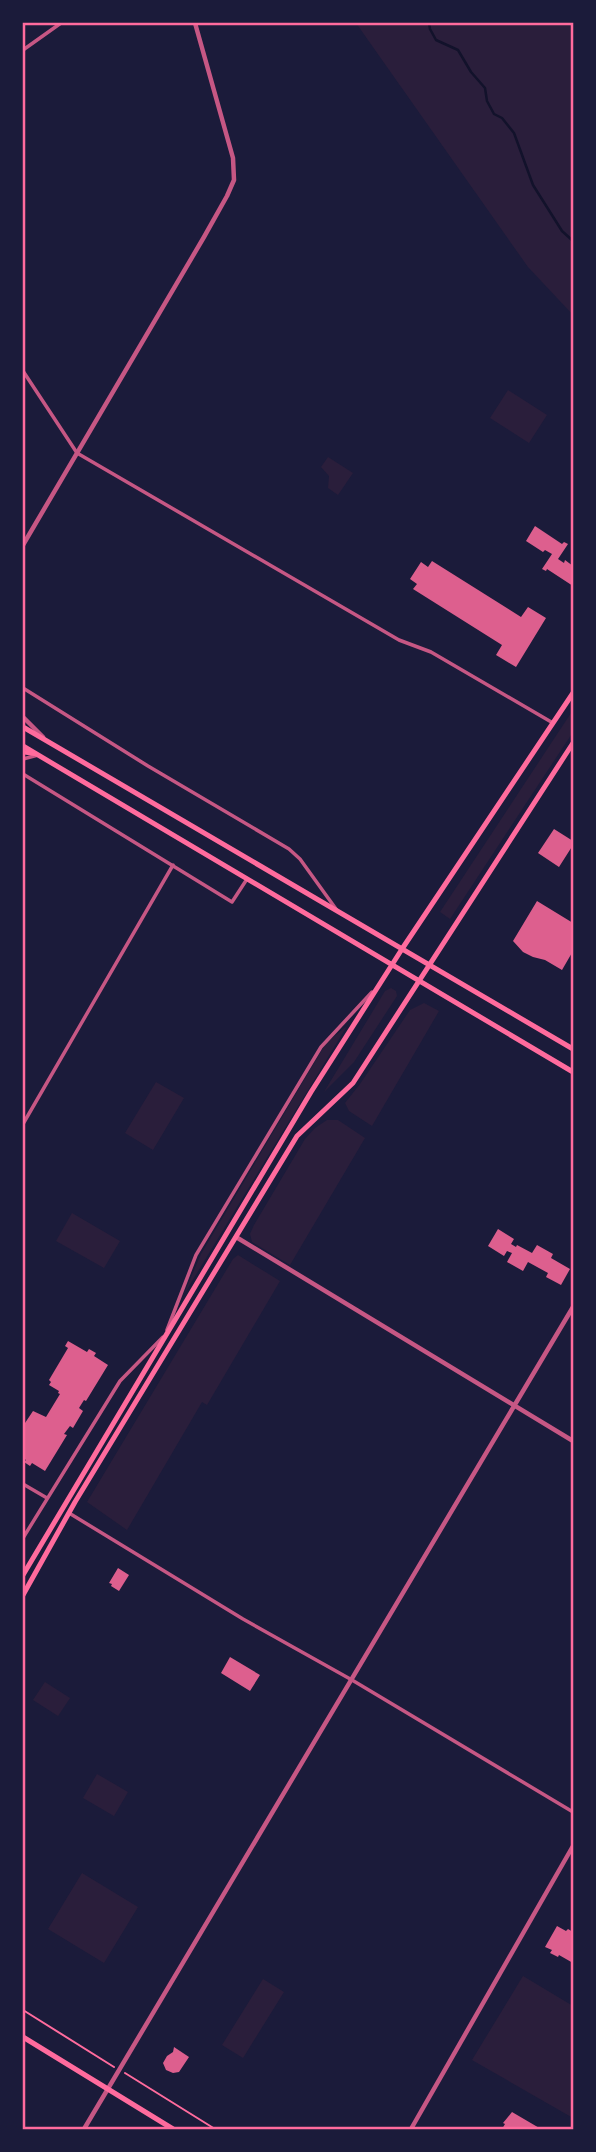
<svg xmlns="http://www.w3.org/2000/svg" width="596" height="2152" font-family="Roboto,sans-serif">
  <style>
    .green { fill: #2a1e3b }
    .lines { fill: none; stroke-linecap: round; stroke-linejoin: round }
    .stream { stroke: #12122b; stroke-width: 2.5 }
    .building { fill: #dd5f8e }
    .path { stroke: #ff6b9d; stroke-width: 2 }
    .minor { stroke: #c65784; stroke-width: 3.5 }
    .tertiary { stroke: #c65784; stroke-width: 4.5 }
    .secondary { stroke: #ff6b9d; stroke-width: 4.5 }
    .primary { stroke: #ff6b9d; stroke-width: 5 }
    .neatline { fill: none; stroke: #ff6b9d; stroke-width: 2.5 }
  </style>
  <rect width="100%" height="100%" fill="#1b1b3a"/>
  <path class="green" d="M356,23H573V315L528,267Z
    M508,390L547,415L529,443L490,418Z
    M328,457L353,473L338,495L328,488L329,476L321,467Z
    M573,710V732L450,919L440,912Z
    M391,988L396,991L397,996L354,1062L324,1092L385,991Z
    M424,1003L439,1011L372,1126L349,1111L345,1103L360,1084L410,1010Z
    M347,1026L183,1296L201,1254L326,1043Z
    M156,1082L184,1098L153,1150L125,1133Z
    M327,1120H338L365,1138L290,1265L252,1242L250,1234L254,1225L305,1139L315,1128Z
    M72,1213L120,1241L104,1268L56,1241Z
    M238,1255L280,1281L207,1405L202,1402L127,1530L87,1502L233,1259Z
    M45,1682L70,1698L58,1716L33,1700Z
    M97,1774L128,1792L114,1816L83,1798Z
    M82,1873L138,1907L104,1963L48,1929Z
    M523,1976L573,2006V2118L472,2060Z
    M263,1979L284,1992L243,2058L222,2045Z"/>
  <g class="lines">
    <path class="stream" d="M429,23L430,29L436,40L458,50L471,72L485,88L487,101L494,114L502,118L514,133L533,185L562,231L573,241"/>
  </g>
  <path class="building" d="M535,526L562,544L564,542L568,544L558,559L564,563L565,560L573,566V586L547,569L546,571L542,569L552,554L545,550L543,552L526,541Z
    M432,561L521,617L528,607L546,618L516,667L496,655L502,645L413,589L417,584L410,579L421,562L428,567Z
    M554,829L573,841V845L559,867L538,853Z
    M537,901L573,923V951L562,970L545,960L533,957L523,952L513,941Z
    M498,1229L514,1239L511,1244L516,1247L517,1245L532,1253L537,1245L553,1254L551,1258L570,1269L561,1285L546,1277L548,1273L528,1262L523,1271L507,1262L512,1253L507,1251L504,1256L488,1246Z
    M68,1341L87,1352L89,1349L96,1353L94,1356L108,1365L86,1401L84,1400L79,1408L83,1411L73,1428L70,1426L64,1434L67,1435L45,1471L32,1463L30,1466L24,1462L26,1460L23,1458V1426L33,1411L46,1417L60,1394L58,1393L59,1391L49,1385L51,1382L49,1380L68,1348L65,1346Z
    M118,1568L129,1575L119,1591L111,1586L112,1584L109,1583Z
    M230,1657L260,1675L250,1691L221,1673Z
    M557,1926L566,1931L568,1929L573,1932V1963L559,1955L558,1957L550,1953L552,1950L545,1947Z
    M174,2047L189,2057L179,2072L173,2073L166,2070L163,2063L167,2056L173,2052Z
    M512,2112L541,2129H502L505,2124L503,2123Z"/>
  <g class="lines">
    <path class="path" d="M23,2010L114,2067
      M125,2073L215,2129"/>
    <path class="minor" d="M23,50L61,23
      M23,371L77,453L399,640L431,652L553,723
      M23,688L148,766L289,849L300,859L336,909
      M23,759L38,755
      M23,774L232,902L247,879
      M23,1124L173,865
      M167,1330L196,1255L321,1047L372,992
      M23,1484L47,1498
      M69,1513L243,1619L352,1680L573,1812
      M23,1538L120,1381L163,1337"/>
    <path class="tertiary" d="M23,545L204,237L227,196L234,180L233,158L195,23
      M23,717L43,737
      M236,1237L573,1441
      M84,2129L573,1307
      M411,2129L573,1846"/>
    <path class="secondary" d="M23,752L36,754"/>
    <path class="primary" d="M23,727L573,1049
      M23,746L573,1072
      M23,1575L311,1092L402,949L573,693
      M23,1595L75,1502L297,1136L353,1083L573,743
      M23,2037L173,2129"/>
  </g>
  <rect width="596" height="2152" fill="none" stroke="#1b1b3a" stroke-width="49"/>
  <rect x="24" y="24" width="548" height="2104" class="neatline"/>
</svg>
